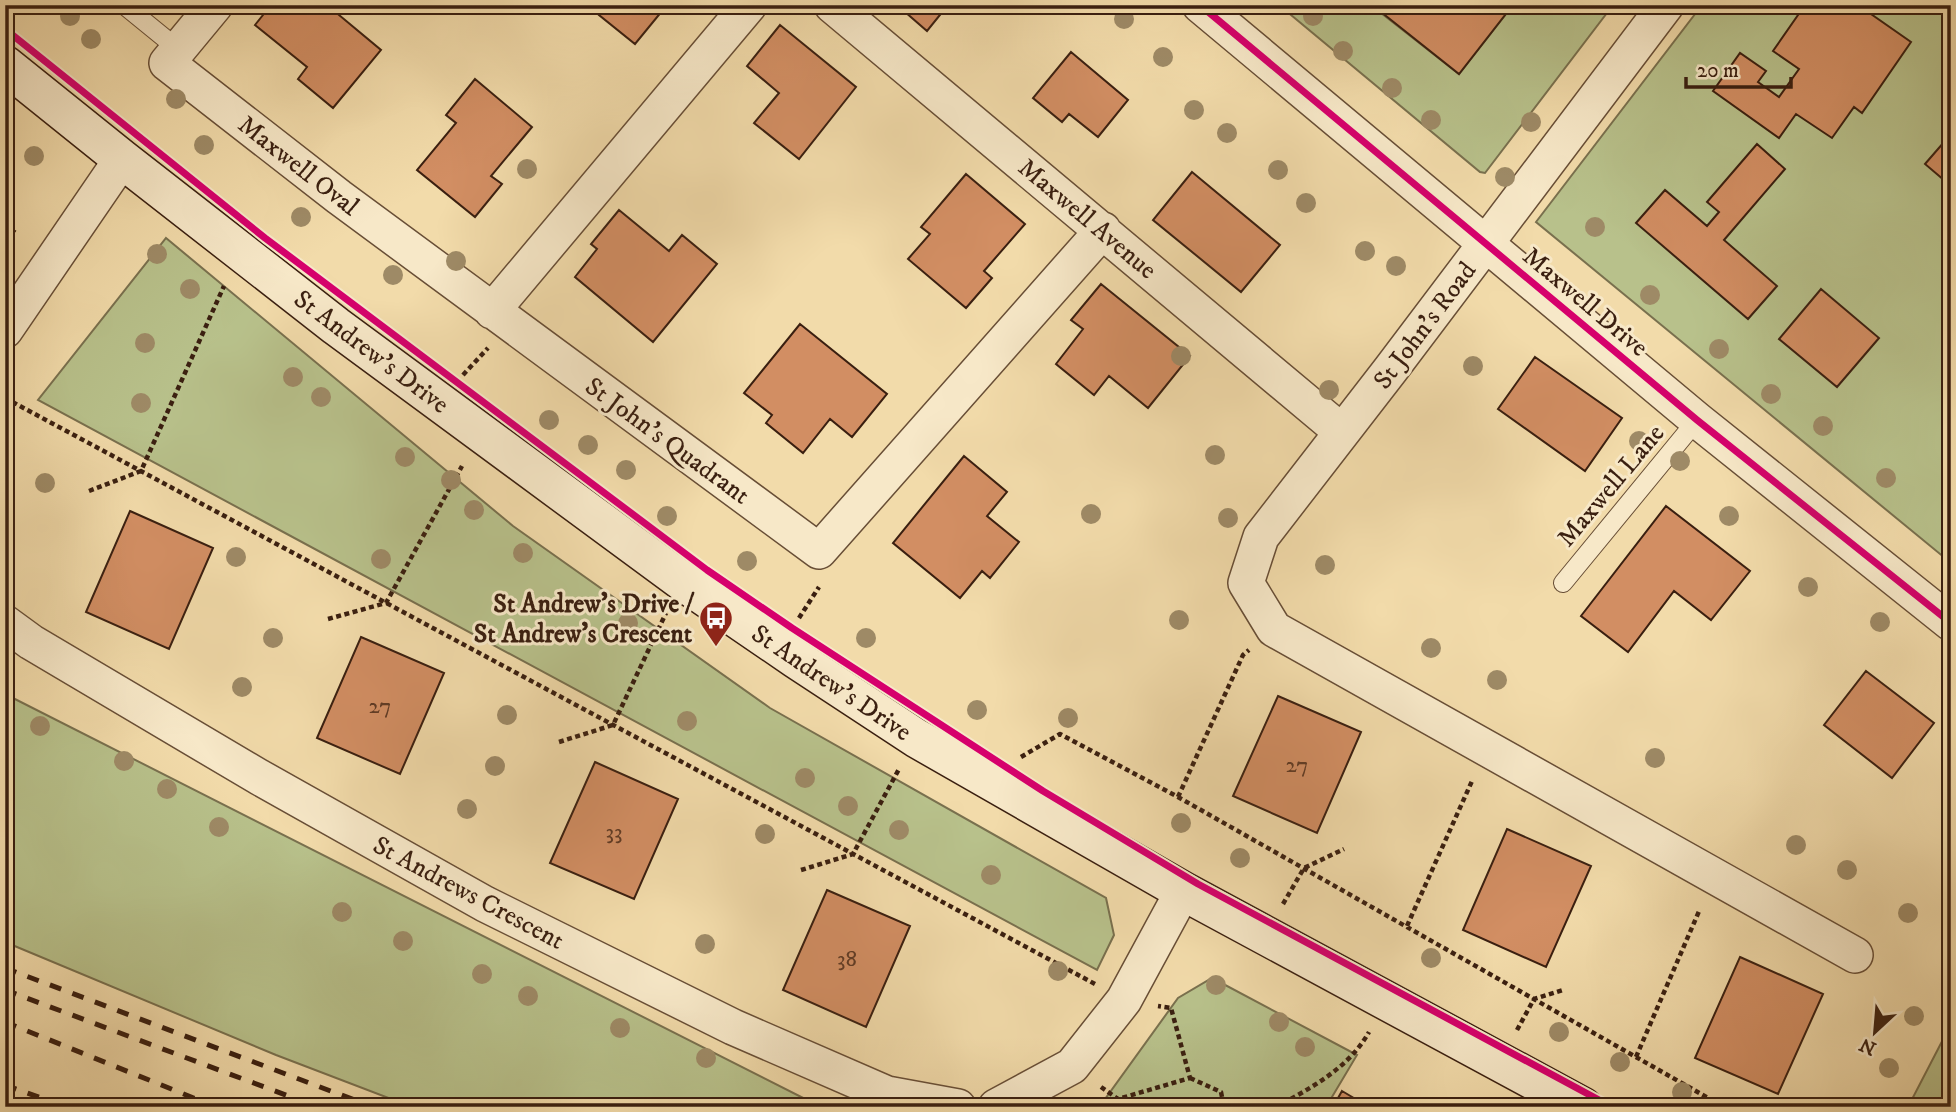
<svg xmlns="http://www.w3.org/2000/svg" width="1956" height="1112" font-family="'IM FELL DW Pica',serif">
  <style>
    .green { fill: #b8c18b; stroke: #79704e; stroke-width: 2 }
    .building { fill: #d28e63; stroke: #3a1f10; stroke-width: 2 }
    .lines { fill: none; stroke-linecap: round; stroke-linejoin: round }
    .lane-casing { stroke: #684e36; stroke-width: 20 }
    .street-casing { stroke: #684e36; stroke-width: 38 }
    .secondary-casing { stroke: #3a1f10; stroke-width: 41 }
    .path { stroke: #3a1f10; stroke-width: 4.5; stroke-dasharray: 5 3.5; stroke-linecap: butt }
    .lane { stroke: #f7e8c8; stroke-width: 18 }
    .street { stroke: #f7e8c8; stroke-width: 35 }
    .secondary { stroke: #f7e8c8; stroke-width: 38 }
    .rail { stroke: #3a1f10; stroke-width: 5; stroke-dasharray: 12 12; stroke-linecap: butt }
    .cycleway-casing { stroke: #f7e8c8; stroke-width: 11 }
    .cycleway { stroke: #d6006c; stroke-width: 7 }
    .tree { fill: #9e8a66 }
    .labels { text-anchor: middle; stroke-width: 6; stroke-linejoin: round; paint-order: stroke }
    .number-label { font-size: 23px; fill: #603b25 }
    .street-label { font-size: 26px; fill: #3a1f10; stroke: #f7e8c8 }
    .poi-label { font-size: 26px; font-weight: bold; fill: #3a1f10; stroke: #f7e8c8; text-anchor: end }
  </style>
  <rect width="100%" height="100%" fill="#f2dbaa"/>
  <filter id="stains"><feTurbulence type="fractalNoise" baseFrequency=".00286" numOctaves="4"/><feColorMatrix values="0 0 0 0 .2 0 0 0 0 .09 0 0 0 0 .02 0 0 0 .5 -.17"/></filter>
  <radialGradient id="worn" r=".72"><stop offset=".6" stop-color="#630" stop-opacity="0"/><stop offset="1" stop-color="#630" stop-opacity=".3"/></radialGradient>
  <path class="green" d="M1279,5H1379L1376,9L1459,74L1505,15L1494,5H1613L1485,173L1480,172Z
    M1702,5H1931L1951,22V563L1536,222Z
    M166,238L513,526L770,708L1106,898L1114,935L1097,970L38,400Z
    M5,694L821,1107H412L276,1055L5,942Z
    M1212,978L1357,1055L1326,1107H1067L1105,1099L1178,998Z
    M1951,1024V1107H1908Z"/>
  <path class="building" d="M271,5H338L333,10L381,50L333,108L298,79L307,67L255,25Z
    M607,5H667L635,44L599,15Z
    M897,5H948L927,31Z
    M1379,5H1494L1505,15L1459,74L1376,8Z
    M1805,5H1858L1911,42L1862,113L1854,107L1832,138L1796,114L1779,138L1713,91L1740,53L1766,71L1758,82L1779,97L1799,69L1773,51Z
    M780,25L856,87L799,159L754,123L779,93L747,66Z
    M1071,52L1128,100L1098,137L1069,114L1062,122L1033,98Z
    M475,79L532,127L491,176L502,184L475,217L417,170L456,123L446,115Z
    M1951,134V186L1925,164Z
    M1757,144L1785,169L1724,240L1777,286L1748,319L1636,223L1665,190L1707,226L1719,212L1707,202Z
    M1192,172L1280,245L1241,292L1153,220Z
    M966,174L1025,224L984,271L992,278L966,308L908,259L930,234L921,227Z
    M619,210L669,251L682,235L717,264L653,342L575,277L597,249L591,244Z
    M5,225L15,231L5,245Z
    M1101,284L1190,356L1148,408L1109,376L1094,395L1056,364L1083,329L1071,320Z
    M1821,289L1879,338L1837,387L1779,339Z
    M800,324L887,394L852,437L830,419L803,453L766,423L772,415L744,393Z
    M1535,357L1622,418L1585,471L1498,409Z
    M964,456L1007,492L987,516L1019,542L990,578L982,571L960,598L893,543Z
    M1666,506L1750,571L1711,620L1674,591L1628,652L1581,616Z
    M130,511L213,548L169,649L86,612Z
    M361,637L444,673L400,774L317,738Z
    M1866,671L1934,723L1892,778L1824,725Z
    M1278,696L1361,732L1317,833L1233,796Z
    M595,762L678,799L634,899L550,863Z
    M1507,829L1591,866L1546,967L1463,930Z
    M827,890L910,926L866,1027L783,990Z
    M1740,957L1823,994L1778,1094L1695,1058Z
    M1342,1091L1369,1107H1333Z"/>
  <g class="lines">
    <g class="lane-casing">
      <path id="lane" d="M124,5L178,49
        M1563,583L1697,420"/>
    </g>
    <g class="street-casing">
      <path id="street" d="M215,5L167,63L339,197L819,551L1103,230
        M832,5L1342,432
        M1200,5L1697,420L1951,623
        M1666,5L1391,369L1261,537L1246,583L1274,629L1855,955
        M492,311L749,5
        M5,330L122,159
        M5,623L31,642L259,777L485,904L733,1027L887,1094L958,1107
        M996,1107L1072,1066L1124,1000L1183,891"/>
    </g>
    <g class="secondary-casing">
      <path id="secondary" d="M5,65L122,159L336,326L682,581L796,659L916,738L1183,891L1583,1107"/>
    </g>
    <path class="path" d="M463,375L488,348
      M5,398L1095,984
      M89,491L141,471L224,286
      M799,618L819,587
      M328,619L386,603L462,466
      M559,742L613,725L666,613
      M1021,757L1060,734L1178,797L1724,1107
      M1178,797L1243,655L1249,650
      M801,870L853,854L899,769
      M1283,904L1304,868L1344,849
      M1407,926L1472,781
      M1517,1030L1534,999L1563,990
      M1636,1057L1700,909
      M1190,1078L1221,1092L1224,1107
      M1101,1087L1118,1099L1190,1078L1171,1008L1158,1006
      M1276,1107C1311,1088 1349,1068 1369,1032"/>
    <use href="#lane" class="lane"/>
    <use href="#street" class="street"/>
    <use href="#secondary" class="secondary"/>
    <path class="rail" d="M5,968L373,1107
      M5,990L318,1107
      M5,1022L216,1107
      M5,1085L66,1107
      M5,1102L16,1107"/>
    <g class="cycleway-casing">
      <path id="cycleway" d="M1200,5L1697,420L1951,623
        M5,29L265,238L707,570L792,628L1043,791L1198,884L1612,1107"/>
    </g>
    <use href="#cycleway" class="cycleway"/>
  </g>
  <g class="tree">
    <circle cx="70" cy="16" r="10"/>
    <circle cx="1313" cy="16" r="10"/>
    <circle cx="1124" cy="19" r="10"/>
    <circle cx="91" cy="39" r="10"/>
    <circle cx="1343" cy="51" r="10"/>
    <circle cx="1163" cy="57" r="10"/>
    <circle cx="1392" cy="88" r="10"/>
    <circle cx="176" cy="99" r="10"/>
    <circle cx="1194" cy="110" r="10"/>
    <circle cx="1431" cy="120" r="10"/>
    <circle cx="1531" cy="122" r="10"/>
    <circle cx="1227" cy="133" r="10"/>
    <circle cx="204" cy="145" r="10"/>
    <circle cx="34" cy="156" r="10"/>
    <circle cx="527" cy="169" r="10"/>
    <circle cx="1278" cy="170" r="10"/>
    <circle cx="1505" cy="177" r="10"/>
    <circle cx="1306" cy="203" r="10"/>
    <circle cx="301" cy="217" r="10"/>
    <circle cx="1595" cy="227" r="10"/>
    <circle cx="1365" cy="251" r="10"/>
    <circle cx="157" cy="254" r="10"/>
    <circle cx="456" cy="261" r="10"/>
    <circle cx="1396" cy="266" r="10"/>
    <circle cx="393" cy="275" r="10"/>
    <circle cx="190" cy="289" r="10"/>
    <circle cx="1650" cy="295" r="10"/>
    <circle cx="145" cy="343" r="10"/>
    <circle cx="1719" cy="349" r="10"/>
    <circle cx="1181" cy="356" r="10"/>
    <circle cx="1473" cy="366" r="10"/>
    <circle cx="293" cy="377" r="10"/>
    <circle cx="1329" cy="390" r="10"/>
    <circle cx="1771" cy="394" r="10"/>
    <circle cx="321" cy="397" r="10"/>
    <circle cx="141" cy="403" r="10"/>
    <circle cx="549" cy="420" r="10"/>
    <circle cx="1823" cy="426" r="10"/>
    <circle cx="1639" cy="441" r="10"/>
    <circle cx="588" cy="445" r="10"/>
    <circle cx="1215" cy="455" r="10"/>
    <circle cx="405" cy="457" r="10"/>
    <circle cx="1680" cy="461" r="10"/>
    <circle cx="626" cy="470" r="10"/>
    <circle cx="1886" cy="478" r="10"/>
    <circle cx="451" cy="480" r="10"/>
    <circle cx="45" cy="483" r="10"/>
    <circle cx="474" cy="510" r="10"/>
    <circle cx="1091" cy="514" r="10"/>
    <circle cx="667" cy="516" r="10"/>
    <circle cx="1729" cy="516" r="10"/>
    <circle cx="1228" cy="518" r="10"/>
    <circle cx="523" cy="553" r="10"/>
    <circle cx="236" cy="557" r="10"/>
    <circle cx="381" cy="559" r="10"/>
    <circle cx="747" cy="561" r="10"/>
    <circle cx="1325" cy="565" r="10"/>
    <circle cx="1808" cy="587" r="10"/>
    <circle cx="1179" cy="620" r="10"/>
    <circle cx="1880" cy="622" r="10"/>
    <circle cx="628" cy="623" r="10"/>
    <circle cx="273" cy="638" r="10"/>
    <circle cx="866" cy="638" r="10"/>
    <circle cx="1431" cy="648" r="10"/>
    <circle cx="1497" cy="680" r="10"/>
    <circle cx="242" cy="687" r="10"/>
    <circle cx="977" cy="710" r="10"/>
    <circle cx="507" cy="715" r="10"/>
    <circle cx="1068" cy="718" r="10"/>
    <circle cx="687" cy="721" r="10"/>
    <circle cx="40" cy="726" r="10"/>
    <circle cx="1655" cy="758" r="10"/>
    <circle cx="124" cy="761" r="10"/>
    <circle cx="495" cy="766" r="10"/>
    <circle cx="805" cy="778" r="10"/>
    <circle cx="167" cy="789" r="10"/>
    <circle cx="848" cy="806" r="10"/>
    <circle cx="467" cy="809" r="10"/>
    <circle cx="1181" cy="823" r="10"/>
    <circle cx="219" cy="827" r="10"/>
    <circle cx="899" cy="830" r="10"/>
    <circle cx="765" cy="834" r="10"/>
    <circle cx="1796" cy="845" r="10"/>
    <circle cx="1240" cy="858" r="10"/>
    <circle cx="1847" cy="870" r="10"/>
    <circle cx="991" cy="875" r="10"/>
    <circle cx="342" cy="912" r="10"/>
    <circle cx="1908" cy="913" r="10"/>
    <circle cx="403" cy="941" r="10"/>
    <circle cx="705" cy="944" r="10"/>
    <circle cx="1431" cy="958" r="10"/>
    <circle cx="1058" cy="971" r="10"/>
    <circle cx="482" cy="974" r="10"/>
    <circle cx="1216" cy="985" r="10"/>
    <circle cx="528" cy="996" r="10"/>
    <circle cx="1914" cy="1016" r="10"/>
    <circle cx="1279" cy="1022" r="10"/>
    <circle cx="620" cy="1028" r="10"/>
    <circle cx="1559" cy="1032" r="10"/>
    <circle cx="1305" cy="1047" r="10"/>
    <circle cx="706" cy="1058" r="10"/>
    <circle cx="1620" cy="1062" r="10"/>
    <circle cx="1889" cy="1068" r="10"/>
    <circle cx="1682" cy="1092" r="10"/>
  </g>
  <defs>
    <g id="bus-pin" transform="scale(1.75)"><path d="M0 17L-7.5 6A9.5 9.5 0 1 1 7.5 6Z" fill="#8f2418" stroke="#f7e8c8"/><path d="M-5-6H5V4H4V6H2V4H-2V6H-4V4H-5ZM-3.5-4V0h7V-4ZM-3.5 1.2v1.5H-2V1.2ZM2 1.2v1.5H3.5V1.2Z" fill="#fff"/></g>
  </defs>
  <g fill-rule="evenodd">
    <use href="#bus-pin" x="716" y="618"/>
  </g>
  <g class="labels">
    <g class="number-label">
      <text x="380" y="713">27</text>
      <text x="1297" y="772">27</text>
      <text x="614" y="839">33</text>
      <text x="847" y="966">38</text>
    </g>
    <g class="street-label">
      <text transform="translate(299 165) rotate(38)" y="9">Maxwell Oval</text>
      <text transform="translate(1088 218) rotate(40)" y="9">Maxwell Avenue</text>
      <text transform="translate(1586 301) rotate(40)" y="9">Maxwell Drive</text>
      <text transform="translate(1424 325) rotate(-53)" y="9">St John's Road</text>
      <text transform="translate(372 351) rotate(37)" y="9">St Andrew's Drive</text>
      <text transform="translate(668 440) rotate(36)" y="9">St John's Quadrant</text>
      <text transform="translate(1610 485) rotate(-50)" y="9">Maxwell Lane</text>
      <text transform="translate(832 682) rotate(34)" y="9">St Andrew's Drive</text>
      <text transform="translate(469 892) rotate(28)" y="9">St Andrews Crescent</text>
    </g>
    <g class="poi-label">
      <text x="692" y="612">St Andrew's Drive /<tspan x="692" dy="30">St Andrew's Crescent</tspan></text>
    </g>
  </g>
  <rect width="1956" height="1112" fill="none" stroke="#f2dbaa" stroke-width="28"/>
  <rect x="7" y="7" width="1942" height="1098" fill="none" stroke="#3a1f10" stroke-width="3.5"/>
  <rect x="14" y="14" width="1928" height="1084" fill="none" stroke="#3a1f10" stroke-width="2"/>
  <g transform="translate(1875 1032) rotate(206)" stroke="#f7e8c8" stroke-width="5" paint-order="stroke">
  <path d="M0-5L12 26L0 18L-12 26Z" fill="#3a1f10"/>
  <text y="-10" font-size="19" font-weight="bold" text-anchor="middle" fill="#3a1f10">N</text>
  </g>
  <path d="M1686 77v10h105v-10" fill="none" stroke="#3a1f10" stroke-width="3.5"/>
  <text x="1697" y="77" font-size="21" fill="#3a1f10" stroke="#f7e8c8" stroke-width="5" paint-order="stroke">20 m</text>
  <rect width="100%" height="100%" filter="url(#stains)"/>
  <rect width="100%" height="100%" fill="url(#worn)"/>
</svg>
